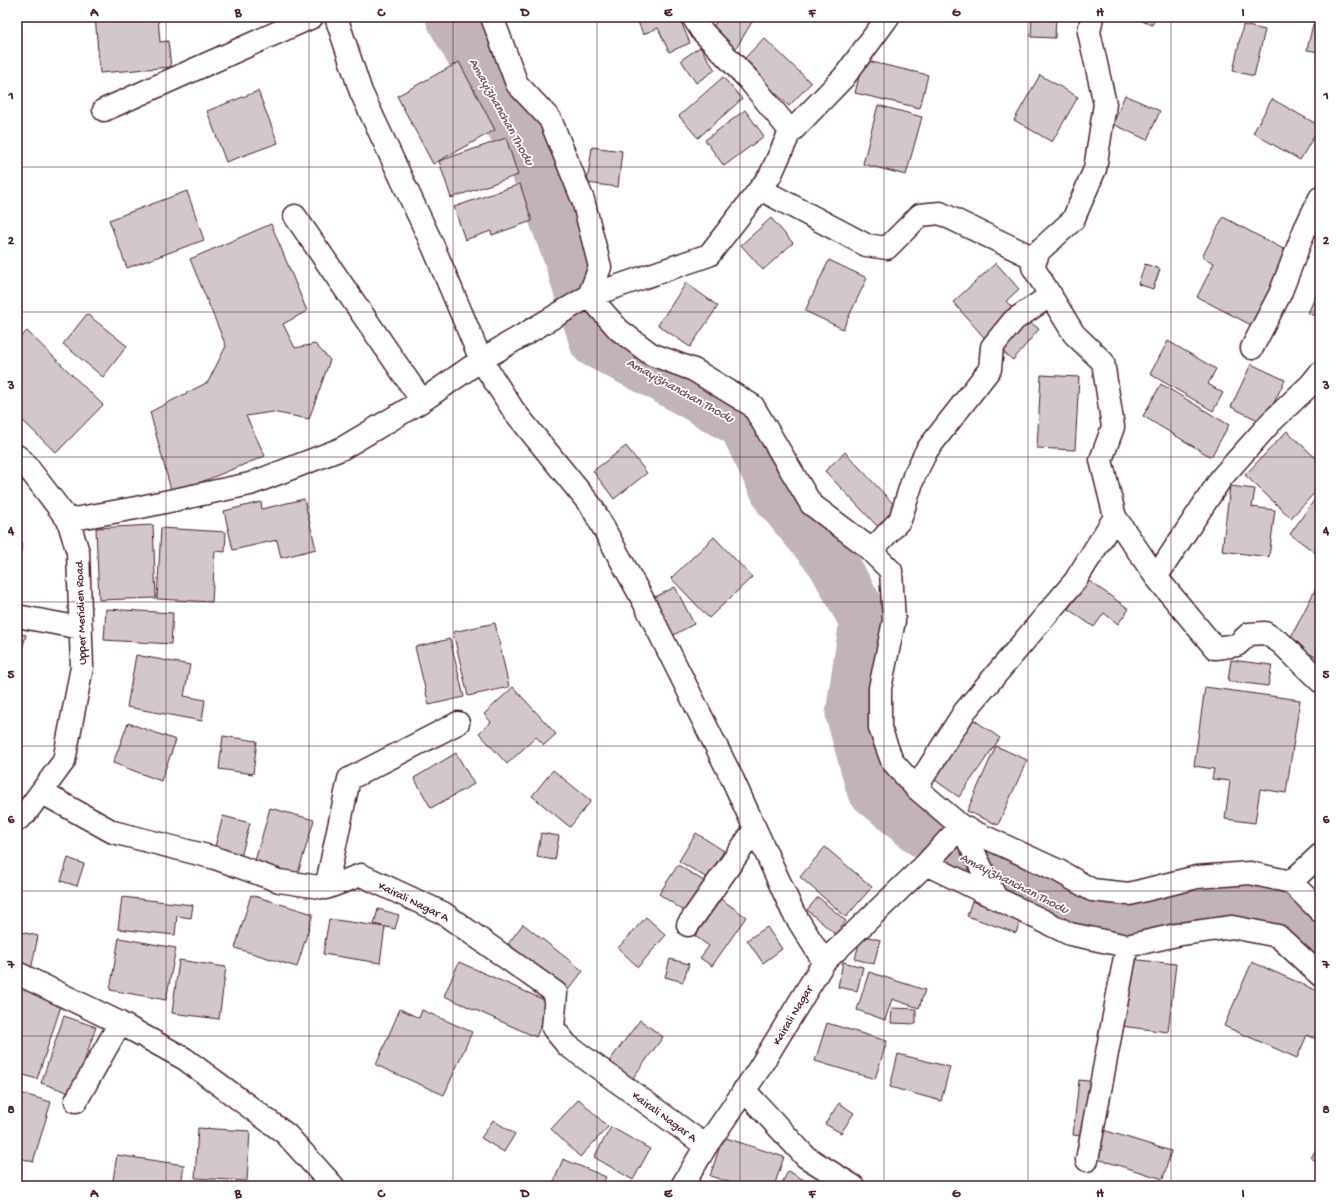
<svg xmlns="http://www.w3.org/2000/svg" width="1337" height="1203" font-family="'Gochi Hand',sans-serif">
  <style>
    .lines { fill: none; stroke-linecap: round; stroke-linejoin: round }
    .river { stroke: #c1b3b6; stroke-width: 51 }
    .building { fill: #d2c7cb; stroke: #4a1f2b }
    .minor-casing { stroke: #4a1f2b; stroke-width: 25 }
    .minor { stroke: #fff; stroke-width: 22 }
    .grid { fill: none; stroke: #4a1f2b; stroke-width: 1; stroke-opacity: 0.55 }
    .labels { text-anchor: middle; stroke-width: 3.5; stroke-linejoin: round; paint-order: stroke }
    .street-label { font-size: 12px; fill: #4a1f2b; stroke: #fff }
    .water-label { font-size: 13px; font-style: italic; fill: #74535c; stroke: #fff }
    .neatline { fill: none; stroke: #4a1f2b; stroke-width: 1.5 }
    .grid-label { font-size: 13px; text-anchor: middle; font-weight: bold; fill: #4a1f2b }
  </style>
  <rect width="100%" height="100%" fill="#fff"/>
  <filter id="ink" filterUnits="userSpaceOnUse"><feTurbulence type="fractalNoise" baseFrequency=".025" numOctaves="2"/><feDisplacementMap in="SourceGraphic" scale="8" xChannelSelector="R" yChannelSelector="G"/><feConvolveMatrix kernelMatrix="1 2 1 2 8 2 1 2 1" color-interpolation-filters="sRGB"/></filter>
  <g filter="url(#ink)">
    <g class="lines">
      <path class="river" d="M451,17L537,171L569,257L595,342L657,374L744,424L779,497L832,561L865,621L851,714L872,789L923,832L983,869L1086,917L1171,915L1254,899L1320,954"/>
    </g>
    <path class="building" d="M95,17H158L160,42L168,41L171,67L100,73Z
      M636,17H679L690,43L669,52L658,28L643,34Z
      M719,17H755L735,50L709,34Z
      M1032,17H1056L1055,38L1031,37Z
      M1132,17H1156L1152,25Z
      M1313,24L1320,26V52L1307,50Z
      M1243,25L1265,30L1254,76L1233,71Z
      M764,38L811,83L789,106L742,61Z
      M700,47L715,70L696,83L681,60Z
      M863,60L928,75L920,108L855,93Z
      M459,62L495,130L433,164L397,96Z
      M1040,75L1078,97L1052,142L1014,120Z
      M723,77L742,99L698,138L679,116Z
      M258,91L278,143L226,162L207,111Z
      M1125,95L1160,111L1147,140L1113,124Z
      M1272,99L1320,126L1300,160L1253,133Z
      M878,105L922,117L906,175L863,164Z
      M745,110L764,136L724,166L705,140Z
      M506,138L518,175L451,198L439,161Z
      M592,147L622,151L618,187L587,183Z
      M520,184L532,221L492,235L491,231L465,240L454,207Z
      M187,191L204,240L127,268L109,220Z
      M1223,217L1289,252L1251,325L1197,297L1214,263L1202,257Z
      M771,218L793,243L763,270L741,245Z
      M271,224L307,311L283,324L295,348L315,344L330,360L309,419L272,412L246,416L265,456L172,494L150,412L208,382L226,346L190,259Z
      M1320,239V261L1313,258Z
      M829,260L867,278L843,329L805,311Z
      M996,263L1019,289L1006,301L1018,314L988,342L953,302Z
      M1145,264L1160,269L1153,289L1138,284Z
      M686,283L718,306L690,347L658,325Z
      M1320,286V318L1308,313Z
      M87,314L127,346L103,377L63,344Z
      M1022,316L1039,329L1013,360L997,347Z
      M27,331L103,405L56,453L17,415V341Z
      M1168,341L1216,369L1208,384L1223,393L1213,411L1150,374Z
      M1251,364L1285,380L1264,423L1231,407Z
      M1041,375L1079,377L1075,450L1037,448Z
      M1161,384L1229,425L1211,457L1143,416Z
      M1287,431L1320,462V487L1291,518L1245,475Z
      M626,446L647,473L614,499L593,471Z
      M845,452L899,510L879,528L825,471Z
      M1230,486L1255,489L1252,507L1275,510L1269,557L1222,551Z
      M304,499L316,549L281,558L277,540L233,550L224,511L261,502L262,509Z
      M1315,499L1320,502V556L1290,534Z
      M153,525L156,598L99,600L96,528Z
      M161,528L226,532L225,552L215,551L212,602L157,599Z
      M714,537L752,577L709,618L671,578Z
      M17,542L22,543L17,581Z
      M1088,580L1129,609L1118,624L1104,613L1094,627L1068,609Z
      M1318,584L1320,585V659L1288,643Z
      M675,587L694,624L666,639L647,601Z
      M106,609L173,613L171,644L104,640Z
      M495,623L509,687L468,696L453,632Z
      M17,633L26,635L17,668Z
      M450,639L464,697L429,705L415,647Z
      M136,655L190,665L184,696L205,700L202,721L127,707Z
      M1231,660L1272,665L1268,686L1228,681Z
      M513,687L556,734L544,745L536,737L507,764L479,733L491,722L484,714Z
      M1205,687L1300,700L1286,793L1260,789L1255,823L1225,819L1230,781L1212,779L1214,769L1194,766Z
      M970,717L1000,738L959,797L929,776Z
      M128,723L176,740L161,781L113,763Z
      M223,736L257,741L253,774L219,769Z
      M996,746L1027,760L998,825L967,811Z
      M456,753L474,784L431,808L414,778Z
      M553,770L591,801L570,827L532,796Z
      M270,808L314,820L296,880L253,868Z
      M223,816L250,823L241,857L214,850Z
      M541,833L559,836L555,860L537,857Z
      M696,833L724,851L707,878L679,861Z
      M825,847L872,887L846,917L800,877Z
      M68,858L84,864L77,886L61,881Z
      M678,865L707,883L687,913L659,894Z
      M251,895L313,914L297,967L235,948Z
      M122,897L193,905L191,918L177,916L175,935L118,929Z
      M818,897L846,921L835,934L807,910Z
      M721,899L746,917L712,966L700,958L709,946L695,936Z
      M972,901L1021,919L1016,933L967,916Z
      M378,909L399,915L395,929L374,924Z
      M646,917L666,935L638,967L618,948Z
      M329,919L385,927L380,963L323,954Z
      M523,924L583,971L568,990L508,944Z
      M767,927L782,949L763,963L747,940Z
      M17,931L38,936L31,970L17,967Z
      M861,935L880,940L874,964L855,959Z
      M119,938L176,948L166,1000L110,990Z
      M670,959L689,964L683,982L665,977Z
      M1130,959L1176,964L1168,1032L1121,1026Z
      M179,960L226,967L219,1019L172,1013Z
      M459,962L551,1003L536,1037L444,996Z
      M843,962L863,967L857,991L838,987Z
      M1252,962L1320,992V1041L1307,1035L1297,1058L1224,1026Z
      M869,972L925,990L919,1008L892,999L885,1020L857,1010Z
      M22,986L63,1000L37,1079L17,1073V1001Z
      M892,1008L916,1009V1024L891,1023Z
      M400,1009L419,1018L422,1010L472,1032L444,1095L376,1065Z
      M64,1016L96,1027L73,1094L41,1083Z
      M640,1020L663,1037L627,1086L604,1068Z
      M827,1023L887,1041L875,1079L815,1061Z
      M898,1054L950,1067L941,1101L890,1087Z
      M1079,1080L1097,1082L1090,1137L1073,1135Z
      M17,1092L51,1102L33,1162L17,1157Z
      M579,1099L608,1127L580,1157L551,1129Z
      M839,1103L854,1113L841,1133L825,1124Z
      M493,1120L515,1134L504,1152L481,1138Z
      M611,1127L650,1149L633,1180L594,1157Z
      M198,1128L250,1131L247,1181L195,1178Z
      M1100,1129L1171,1151L1163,1179L1091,1157Z
      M723,1137L784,1157L774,1186H741L710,1176Z
      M1320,1142V1163L1311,1158Z
      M117,1155L184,1165L181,1186H112Z
      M563,1159L606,1177L602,1186H552Z
      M788,1171L806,1181L803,1186H787L782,1183Z
      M21,1180L34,1186H18Z"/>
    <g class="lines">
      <g class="minor-casing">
        <path id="minor" d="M336,17L361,92L433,246L481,360L514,411L592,507L644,602L732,778L793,912L824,962
          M492,17L517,84L550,119L583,200L600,267L589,296
          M693,17L702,31L749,80L787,127L789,134
          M1092,17L1089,32L1105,104L1095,169L1073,220L1039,251L1033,267L1074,334L1103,362L1113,427L1101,460L1115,517L1156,577L1215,648L1237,645L1249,634L1265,633L1281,643L1320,681
          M104,110L312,17
          M760,189L866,245L887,248L920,215L940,213L1036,259
          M295,216L422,401
          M589,296L619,330L651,354L694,370L753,406L811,504L864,544L891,571L894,621L880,688V728L892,761L916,788L961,826L1059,871L1092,890L1129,894L1197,877L1250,873L1291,882L1320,911
          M1252,348L1280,294L1305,229L1320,198
          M17,456L23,461L68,520L78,552L82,667L64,761L25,814L17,820
          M68,520L136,508L250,484L341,449L422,401L481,360L589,296L709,255L770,176L789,134L844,77L888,17
          M871,551L900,520L914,476L927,450L990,369L992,347L1014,320L1051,295
          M1156,577L1222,477L1271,422L1311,384L1320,373
          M17,616L81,628
          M916,788L965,711L1075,581L1115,517
          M41,792L113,832L215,858L279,881L326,888L361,875L443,913L556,993L553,1028L567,1045L706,1146
          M926,864L1070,934L1127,946L1181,934L1232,927L1278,936L1320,975
          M1291,882L1320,855
          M326,888L349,779L458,723
          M688,925L755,829
          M17,973L120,1023L185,1059L286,1134L333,1186
          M744,1090L806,1157L853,1186
          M76,1101L120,1023
          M1087,1160L1127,946
          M682,1186L706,1146L757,1072L824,962L926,864L961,826L996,898"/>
      </g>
      <use href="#minor" class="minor"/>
    </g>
  </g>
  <path class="grid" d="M166,17V1186M309,17V1186M453,17V1186M597,17V1186M740,17V1186M884,17V1186M1028,17V1186M1171,17V1186M17,167H1320M17,312H1320M17,457H1320M17,602H1320M17,746H1320M17,891H1320M17,1036H1320"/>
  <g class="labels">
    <g class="street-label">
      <text transform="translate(80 613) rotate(-92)" y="4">Upper Meridien Road</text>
      <text transform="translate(414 901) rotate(26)" y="4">Kairali Nagar A</text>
      <text transform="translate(792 1015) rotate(-59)" y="4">Kairali Nagar</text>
      <text transform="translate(665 1116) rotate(36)" y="4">Kairali Nagar A</text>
    </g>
    <g class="water-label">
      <text transform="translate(503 111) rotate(61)" y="5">Amayizhanchan Thodu</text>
      <text transform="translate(681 389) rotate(29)" y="5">Amayizhanchan Thodu</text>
      <text transform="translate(1015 882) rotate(27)" y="5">Amayizhanchan Thodu</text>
    </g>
  </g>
  <rect width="1337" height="1203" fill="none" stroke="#fff" stroke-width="44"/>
  <rect x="22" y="22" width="1293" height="1159" class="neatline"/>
  <g class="grid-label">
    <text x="94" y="16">A</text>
    <text x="238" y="16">B</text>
    <text x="381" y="16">C</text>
    <text x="525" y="16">D</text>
    <text x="668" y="16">E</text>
    <text x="812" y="16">F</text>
    <text x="956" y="16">G</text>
    <text x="1100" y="16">H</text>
    <text x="1243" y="16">I</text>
    <text x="11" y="99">1</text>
    <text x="1326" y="99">1</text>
    <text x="11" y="244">2</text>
    <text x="1326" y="244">2</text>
    <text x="11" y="389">3</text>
    <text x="1326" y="389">3</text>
    <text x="11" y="534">4</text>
    <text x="1326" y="534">4</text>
    <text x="11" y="678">5</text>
    <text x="1326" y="678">5</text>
    <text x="11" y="823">6</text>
    <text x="1326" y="823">6</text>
    <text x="11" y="968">7</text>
    <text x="1326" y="968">7</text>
    <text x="11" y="1113">8</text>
    <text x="1326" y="1113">8</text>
    <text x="94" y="1197">A</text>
    <text x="238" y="1197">B</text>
    <text x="381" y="1197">C</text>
    <text x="525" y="1197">D</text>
    <text x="668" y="1197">E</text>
    <text x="812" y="1197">F</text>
    <text x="956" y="1197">G</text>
    <text x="1100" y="1197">H</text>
    <text x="1243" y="1197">I</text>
  </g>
</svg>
